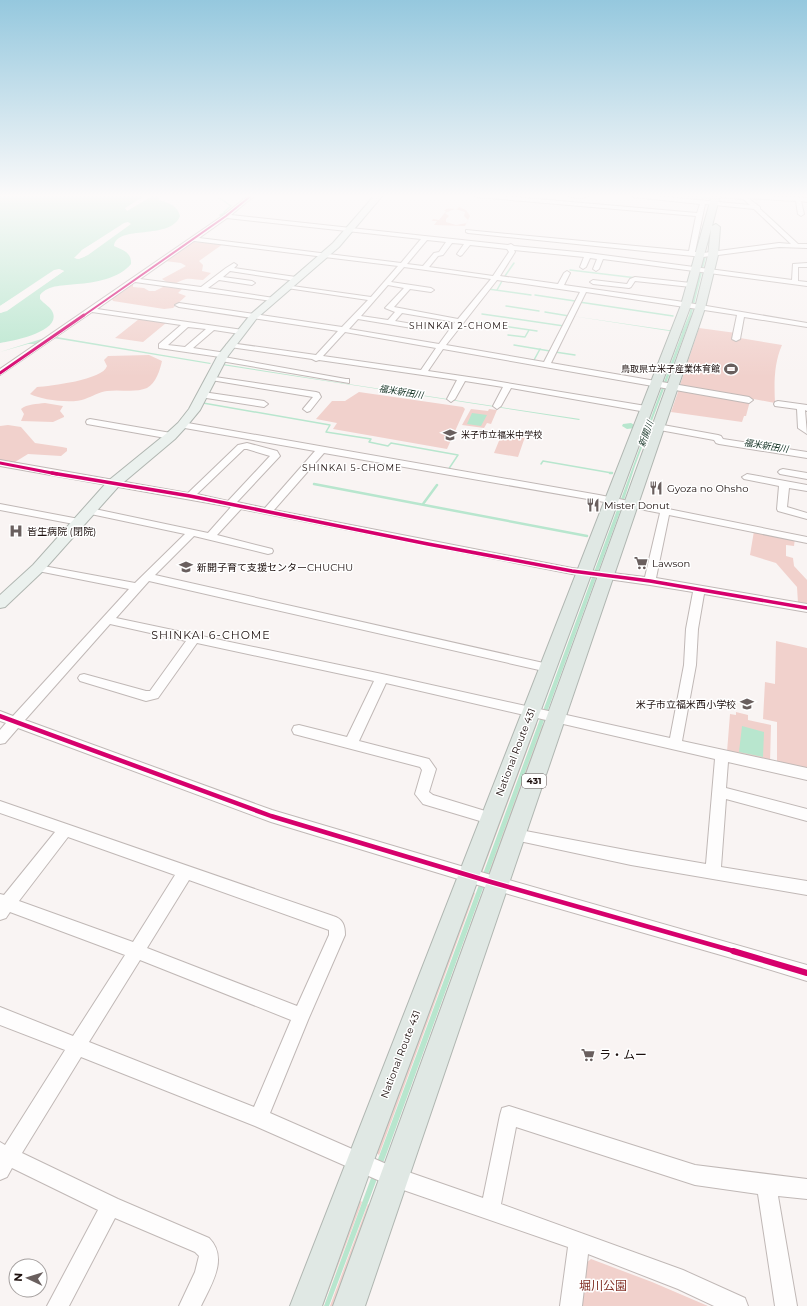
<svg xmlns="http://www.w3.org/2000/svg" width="807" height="1306" font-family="Montserrat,'Noto Sans JP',sans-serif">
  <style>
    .green { fill: #f1d1cc; fill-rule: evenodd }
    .water { fill: #b8e6ce; fill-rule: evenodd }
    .pier { fill: #f9f4f3 }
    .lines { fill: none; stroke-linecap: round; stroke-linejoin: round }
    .stream-far1 { stroke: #b8e6ce; stroke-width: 1.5 }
    .stream { stroke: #b8e6ce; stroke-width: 2.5 }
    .river { fill: #b8e6ce; fill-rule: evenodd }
    .minor-casing { stroke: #c0b8b6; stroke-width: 2 }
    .major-casing { stroke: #b0b6b1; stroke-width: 2 }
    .highway-casing { stroke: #b0b6b1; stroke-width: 2 }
    .minor { fill: #fefdfd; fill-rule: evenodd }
    .major { fill: #ebf1ee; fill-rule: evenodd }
    .highway { fill: #e0e8e4; fill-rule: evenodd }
    .cycleway-far4-casing { stroke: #fff; stroke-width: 3.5 }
    .cycleway-far3-casing { stroke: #fff; stroke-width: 4.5 }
    .cycleway-far2-casing { stroke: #fff; stroke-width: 6 }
    .cycleway-far1-casing { stroke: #fff; stroke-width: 7 }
    .cycleway-casing { stroke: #fff; stroke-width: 8 }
    .cycleway-far4 { stroke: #d6006c; stroke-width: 2 }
    .cycleway-far3 { stroke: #d6006c; stroke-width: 3 }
    .cycleway-far2 { stroke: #d6006c; stroke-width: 3.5 }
    .cycleway-far1 { stroke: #d6006c; stroke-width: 4.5 }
    .cycleway { stroke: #d6006c; stroke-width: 6 }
    .labels { text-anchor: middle; stroke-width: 3; stroke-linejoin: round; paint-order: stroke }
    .far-neighbourhood-label { font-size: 9px; letter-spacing: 1px; fill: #1c0f0d; stroke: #fff }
    .far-poi-label { font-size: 9px; fill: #1c0f0d; stroke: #fff; text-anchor: end }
    .far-water-label { font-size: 9px; font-style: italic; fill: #143325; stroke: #fff }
    .shield { fill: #fff; stroke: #605756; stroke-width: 1 }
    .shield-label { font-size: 9px; font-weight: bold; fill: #1c0f0d }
    .poi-label { font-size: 10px; fill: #1c0f0d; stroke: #fff; text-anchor: start }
    .street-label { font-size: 10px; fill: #1c0f0d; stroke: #fff }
    .neighbourhood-label { font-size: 11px; letter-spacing: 1px; fill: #1c0f0d; stroke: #fff }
    .near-poi-label { font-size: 12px; fill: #1c0f0d; stroke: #fff; text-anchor: start }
    .near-park-label { font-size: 12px; fill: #823127; stroke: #fff }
  </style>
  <rect width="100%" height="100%" fill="#f9f4f3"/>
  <path class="green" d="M459,207L466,210L470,216L465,226L434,225L437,221H432L433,219L439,220L446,211H444C447,207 452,209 457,209ZM455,209L465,212L464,216L468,220L467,223L456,225L446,222V219L449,216L445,213Z
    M192,242L223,244L199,261L203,265L202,271L211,273L203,280C198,280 191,278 186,279C175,282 175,288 162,279L186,266L181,263L165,261Z
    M133,283V287L144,288L149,291H155L163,287L183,288L178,293L186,296L173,308L164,309L113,301L112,299L114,295Z
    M139,319L166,323L143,342L115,338Z
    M699,328L736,333L734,337L782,345C774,363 774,383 775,403L680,385Z
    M149,355L162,361C160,370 156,383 147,388C135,393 120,389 107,391C99,392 93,396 85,399C73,404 41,400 30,394L37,387C50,386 103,380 107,366L104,360L108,356Z
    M679,389L750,401L746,416H744L742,422L671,412Z
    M359,392L463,407L465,409L447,449L333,429L337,423L316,419L332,401H345Z
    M45,403L63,406L60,411L64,416V417L53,422L21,421L24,414L21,409C27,404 37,404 45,403Z
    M471,409L488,411L489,409L497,410L491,424L487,423L484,428L462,425Z
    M8,425L21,427L35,443L62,447L67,448V451L61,456L28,454L15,462L0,461V426Z
    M503,431L526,434L518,457L494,453Z
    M754,531L795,538L794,546L786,545V556L793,558L794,566L807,580V605L798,603L797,587L776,563L750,555Z
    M776,641L807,648V768L777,761V722L763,719L765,682L775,684Z
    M736,712L748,715V720L771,725L770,763L727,752L730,714L736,715Z
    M536,723L537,724L482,873L480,872L509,785L525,753Z
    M542,725L547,726L519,803L504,834L490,872L488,874Z
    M473,892L475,893L379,1155L374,1151L435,981L458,935Z
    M481,895L486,896L435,1040L411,1091L388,1153Z
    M359,1200L362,1202L323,1306H320Z
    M368,1204L374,1207L340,1306H330Z
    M591,1259L652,1282L708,1306H580L586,1263Z"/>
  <path class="water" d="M0,195H146L125,208L127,211L154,195H163L159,197V200C169,203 177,205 180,216C170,241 117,224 114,246C122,250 132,252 131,264C120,278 94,283 77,284C64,286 49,284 40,295V299C44,304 51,307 53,313C60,332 12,341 0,343V313L3,312L64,271L59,269L0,306ZM129,222L84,257L76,259L82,250Z
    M785,244L792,245L710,256L706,257L691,317L635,466L622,506L386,1155L329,1306H324L682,333L572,316L682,332L689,315L704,257L708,255Z
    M51,336L211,363L210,364L53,338L38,344H28L0,352Z
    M223,364L335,382L580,419L579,420L222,365Z
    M472,413L487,415L481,426L467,424Z
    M742,726L764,732L763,757L739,752Z"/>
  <path class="pier" d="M128,222L131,224L88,255L79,259L74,258L82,250L124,223Z
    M59,269L64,271L7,311L0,313V311L11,305L61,271L54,273L0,308V306L54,270Z"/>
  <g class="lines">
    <path class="stream-far1" d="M677,195L710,198
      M218,197L231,206L224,212L225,213L220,215L222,216
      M758,207L780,227
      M570,270L637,278
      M505,276L514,263
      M488,289L531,295
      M497,290L502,281
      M535,295L575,301
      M579,302L673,316
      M506,306L539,311
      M545,312L569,316
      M482,314L564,326
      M476,322L537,331
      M508,335L525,337L529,330
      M514,345L550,351
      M555,352L575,355
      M533,362L540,349
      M203,403L330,425L326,432L371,439L369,442L388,446L391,443L458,455L448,470
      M541,464L543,461L612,473"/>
    <path class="stream" d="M610,473H612
      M314,484L587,536
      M423,504L437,485"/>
    <path class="river" d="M631,423L636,426L635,428L627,429L622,426L623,424Z"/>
    <g class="minor-casing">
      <path id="minor" d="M249,195H255L231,215L508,245L511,244L514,246L588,253L792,280L793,264L807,263V267H798V281L807,282V286L603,259L599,269L596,271L593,269L597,259L590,258L586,267L583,269L580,267L584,257L514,250L515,252L500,276L558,284L564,273L567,271L570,273L564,285L677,301L807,323V327L744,317L740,339L736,341L732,339L737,315L586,292L551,363L749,397L753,400L749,403L443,349L428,371L489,380L646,406L650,409L646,412L511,388L501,406L497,409L493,406L503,387L465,381L455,399L451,402L447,399L457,380L319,360L316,361L312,359L230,347L226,345L230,343L316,355L338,331L179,307L175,305L179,303L342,327L368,300L287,288L285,287V285L371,297L398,266L194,241L140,279L201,287L226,268L234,263L237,265L234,268L296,277L299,279L296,281L230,271L223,277L252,281L255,283L252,285L219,280L208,288L274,298V300L272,301L135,282L97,309L243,330V334H240L214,330L193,348L226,353L227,355L224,357L346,379H349V383L221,361L217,359L220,357L159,348V344L181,325L92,312L0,375V369L224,215ZM227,218L421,239L401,263L199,238ZM427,240L446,242L439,252L434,253L423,266L407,264ZM452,243L464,244L457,254L460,256L462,255L470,245L507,249L509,252L493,276L429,267L438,256L443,255ZM404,267L491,279L458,319L394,307L410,289L431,292L434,290L431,288L391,282ZM497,280L580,292L544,362L446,345ZM388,285L404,288L385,308L395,312L388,320L361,316ZM402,313L455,322L439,344L349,329L358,319L418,329V325L395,321ZM188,327L206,329L185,347L168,345ZM345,332L436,348L421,370L323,356Z
        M474,195H491L697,213L700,204L634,197L631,195H646L750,205L743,199L722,197L719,195H747L807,198V202L801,201L804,214L801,216L798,214L796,201L748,198L760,207V209L798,244H807V248L779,247L703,257L468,233L466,232V230L689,251L696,216L477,197ZM705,204L754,209L791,244L779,243L703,253L695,252Z
        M566,195H589C584,199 572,198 566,195Z
        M635,277L691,283L694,285L691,287L635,281L631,287L629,288L593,284L590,282L593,280L627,284L630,279Z
        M208,376L316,392L319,393L321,397L310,411L307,412L303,409L313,397L211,380L207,378Z
        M203,392L264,401L268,404L264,407L200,397L199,395Z
        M778,401L807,405V411L805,410L807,434L798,428L797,409L775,406L774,404L775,402Z
        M90,419L171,433L175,436L171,439L87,424L86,422L87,420Z
        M641,421L718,435L721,436L723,439L807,452V458L719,444L716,443L714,440L638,426L637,424L638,422Z
        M182,422L599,495L807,537V543L669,515L656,578L807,604V612L704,594L698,629L696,665L682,741L807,768V780L728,762L726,788L807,809V821L726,799L721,867L807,881V895L631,865L510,839L508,835L510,831L515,829L631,851L706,864L715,759L386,683L359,741L429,759L436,769L429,792L433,795L495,814L497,818L495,822L490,824L423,804L415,794L422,770L420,767L294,734L292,730L294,726L299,725L347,737L374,681L197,643L158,698L146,701L80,681L78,678L80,675L84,674L146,691H150L186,641L110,624L25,720L272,810L491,875L807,965V981L735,959L491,889L271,822L18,728L5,743L0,744V730L6,723L0,721V711L13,716L129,589L38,571L34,570L33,568L34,566L38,565L135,583L185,534L86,513L85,511L86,509L90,508L208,533L231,507L0,466V460L188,493L238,445L247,443L277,451L280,456L237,502L265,508L315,451L179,427L178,425ZM244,449H247L270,456L228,501L197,494ZM324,453L599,501L660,513L645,577L572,568L274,510ZM241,509L572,574L650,585L693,592L686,629L684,665L670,738L382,674L116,618L149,581L548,672L552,671L554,668L552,665L548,664L155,575L194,536L268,554L272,553L273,551L272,549L217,535Z
        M783,469L807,473V479L780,474L778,472L780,470Z
        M747,474L807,485V491L789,488L787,507L807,513V519L778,511L777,509L779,486L744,479L742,477Z
        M0,504L79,519L84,522L79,525L0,510Z
        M0,801L333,916C343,919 345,925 345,935L308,1020L270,1113L391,1166L483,1198L500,1115L502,1108L509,1106L695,1165L807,1179V1199L778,1196L797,1306H775L758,1194L695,1185L516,1127L501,1204L683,1270L745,1298L748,1306H714L678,1289L588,1254L582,1306H560L568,1247L389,1185L255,1126L81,1057L22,1153L118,1199L209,1238C229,1258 211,1285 201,1306H179L195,1272L199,1256L195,1252L115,1218L69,1306H47L98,1210L12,1168L7,1177L0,1180V1142L5,1145L65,1050L0,1025V1007L73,1036L125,955L10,912L6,918L0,920V894L4,895L55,832L0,813ZM68,837L175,875L133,942L19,901ZM189,880L329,930V935L297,1006L147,948ZM140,960L291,1020L254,1107L89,1042Z"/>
    </g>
    <g class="major-casing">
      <path id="major" d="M375,195H383L339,247L257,318L228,356L200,410L186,427L175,439L118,487L43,571L5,607L0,608V595L33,565L108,481L167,433L178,423L189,409L218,355L251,314L333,243Z"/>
    </g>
    <g class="highway-casing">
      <path id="highway" d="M712,195H720L712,226L716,224L720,227L718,255L705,308L365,1306H333L695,308L708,255L711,229L691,305L373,1163L322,1306H290L681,305Z"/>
    </g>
    <use href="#minor" class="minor"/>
    <use href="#major" class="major"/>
    <use href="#highway" class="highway"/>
    <g class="cycleway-far4-casing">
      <path id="cycleway-far4" d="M83,316L226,216L252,195"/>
    </g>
    <g class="cycleway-far3-casing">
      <path id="cycleway-far3" d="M0,373L84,315
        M0,463L57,474"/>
    </g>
    <g class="cycleway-far2-casing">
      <path id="cycleway-far2" d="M52,473L190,496L428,544L572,571L650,581L807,608"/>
    </g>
    <g class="cycleway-far1-casing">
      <path id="cycleway-far1" d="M0,716L271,816L491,882L737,952"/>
    </g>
    <g class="cycleway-casing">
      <path id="cycleway" d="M733,951L807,973"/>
    </g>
    <use href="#cycleway-far4" class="cycleway-far4"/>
    <use href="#cycleway-far3" class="cycleway-far3"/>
    <use href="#cycleway-far2" class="cycleway-far2"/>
    <use href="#cycleway-far1" class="cycleway-far1"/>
    <use href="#cycleway" class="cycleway"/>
  </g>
  <linearGradient id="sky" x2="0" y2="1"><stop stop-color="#95c8de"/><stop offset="0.52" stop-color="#fcfafa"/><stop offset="1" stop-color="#fcfafa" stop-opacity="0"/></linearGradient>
  <rect width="807" height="377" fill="url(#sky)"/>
  <defs>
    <g id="stadium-bare" transform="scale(1.08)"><path d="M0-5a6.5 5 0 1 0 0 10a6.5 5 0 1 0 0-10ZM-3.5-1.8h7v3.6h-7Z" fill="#695f5e" stroke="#fff" stroke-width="2.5" paint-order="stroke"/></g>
    <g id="school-bare" transform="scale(1.08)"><path d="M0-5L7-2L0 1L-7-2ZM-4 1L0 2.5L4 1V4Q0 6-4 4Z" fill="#695f5e" stroke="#fff" stroke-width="2.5" paint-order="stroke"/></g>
    <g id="restaurant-bare" transform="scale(1.08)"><path d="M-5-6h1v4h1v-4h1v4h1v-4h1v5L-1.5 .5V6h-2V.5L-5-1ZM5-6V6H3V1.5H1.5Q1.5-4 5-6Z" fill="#695f5e" stroke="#fff" stroke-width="2.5" paint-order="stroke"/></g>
    <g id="hospital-bare" transform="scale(1.08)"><path d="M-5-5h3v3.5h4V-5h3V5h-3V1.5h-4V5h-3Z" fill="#695f5e" stroke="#fff" stroke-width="2.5" paint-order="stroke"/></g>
    <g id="supermarket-bare" transform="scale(1.08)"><path d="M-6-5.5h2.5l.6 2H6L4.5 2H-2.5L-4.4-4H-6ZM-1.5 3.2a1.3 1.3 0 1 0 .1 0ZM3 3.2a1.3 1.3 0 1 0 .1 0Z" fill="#695f5e" stroke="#fff" stroke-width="2.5" paint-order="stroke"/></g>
  </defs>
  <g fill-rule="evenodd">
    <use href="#stadium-bare" x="731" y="369"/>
    <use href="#school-bare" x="450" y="435"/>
    <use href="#restaurant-bare" x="656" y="488"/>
    <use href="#restaurant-bare" x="593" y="505"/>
    <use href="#hospital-bare" x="16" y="531"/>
    <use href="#supermarket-bare" x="641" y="563"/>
    <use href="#school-bare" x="186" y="567"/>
    <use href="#school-bare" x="747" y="704"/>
    <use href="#supermarket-bare" x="588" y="1055"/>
  </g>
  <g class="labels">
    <g class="far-neighbourhood-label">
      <text x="459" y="329">SHINKAI 2-CHOME</text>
      <text x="352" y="471">SHINKAI 5-CHOME</text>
    </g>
    <g class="far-poi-label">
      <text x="720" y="372">鳥取県立米子産業体育館</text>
      <text x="461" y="438" text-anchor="start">米子市立福米中学校</text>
    </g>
    <g class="far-water-label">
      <text transform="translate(401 392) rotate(9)" y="3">福米新田川</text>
      <text transform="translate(646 434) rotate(-70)" y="3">新開川</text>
      <text transform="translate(766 446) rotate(9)" y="3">福米新田川</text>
    </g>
    <rect class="shield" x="522" y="774" width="24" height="14" rx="3"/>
    <g class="shield-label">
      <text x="534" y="784">431</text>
    </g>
    <g class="poi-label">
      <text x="667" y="492">Gyoza no Ohsho</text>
      <text x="604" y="509">Mister Donut</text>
      <text x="27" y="535">皆生病院 (閉院)</text>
      <text x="652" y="567">Lawson</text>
      <text x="197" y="571">新開子育て支援センターCHUCHU</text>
      <text x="736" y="708" text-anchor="end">米子市立福米西小学校</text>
    </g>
    <g class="street-label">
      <text transform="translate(515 752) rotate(-69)" y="4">National Route 431</text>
      <text transform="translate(400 1054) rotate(-69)" y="4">National Route 431</text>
    </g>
    <g class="neighbourhood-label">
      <text x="211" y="639">SHINKAI 6-CHOME</text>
    </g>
    <g class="near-poi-label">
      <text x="599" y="1059">ラ・ムー</text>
    </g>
    <g class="near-park-label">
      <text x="603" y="1290">堀川公園</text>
    </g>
  </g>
  <g transform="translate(28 1278) rotate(274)"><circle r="19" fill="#ffffff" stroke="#a49f9e"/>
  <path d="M0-3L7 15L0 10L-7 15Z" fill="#695f5e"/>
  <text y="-6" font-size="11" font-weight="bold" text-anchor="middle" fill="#1c0f0d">N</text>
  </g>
</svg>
